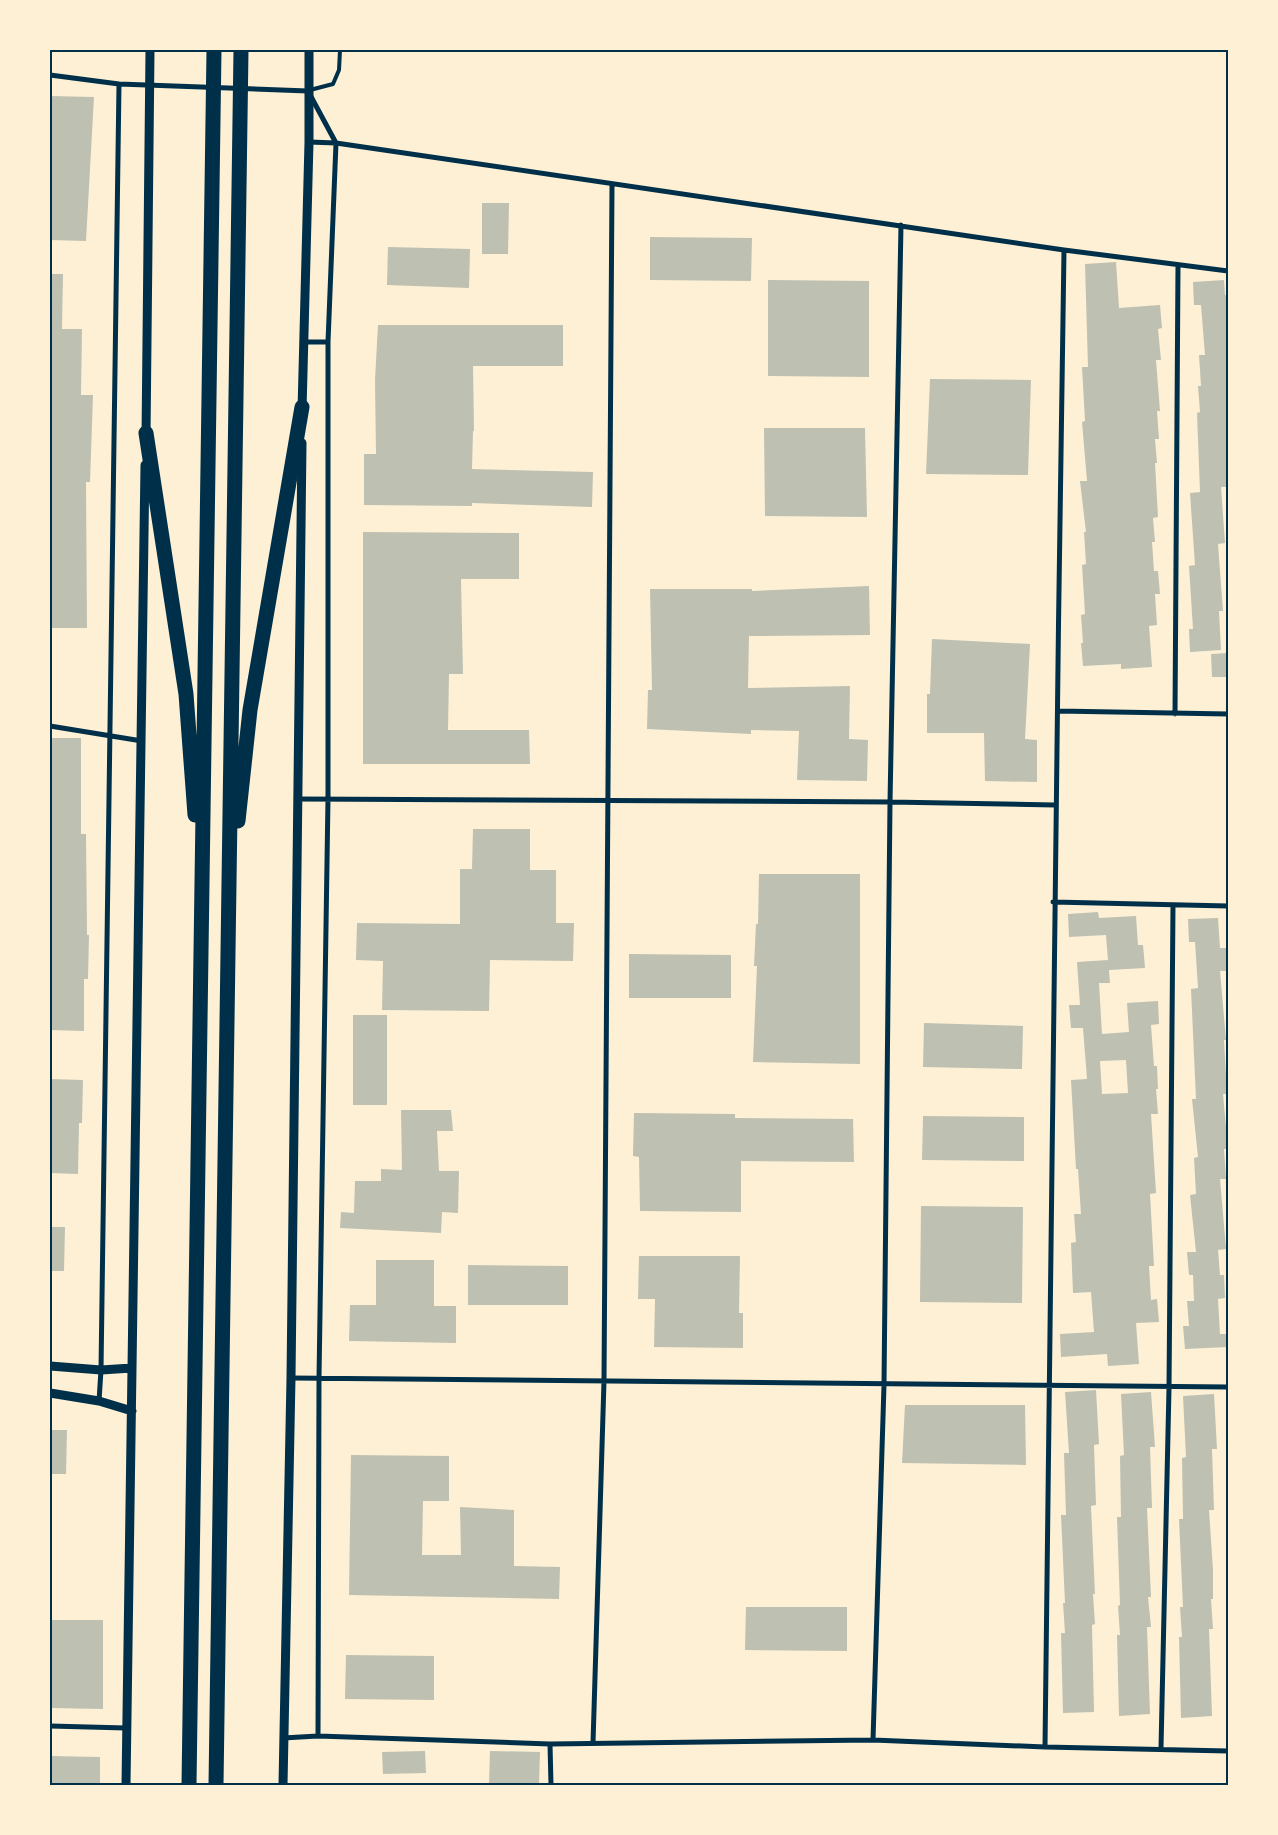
<svg xmlns="http://www.w3.org/2000/svg" width="1278" height="1835" font-family="'Source Serif 4',serif">
  <style>
    .building { fill: #bec0b2; fill-rule: evenodd }
    .lines { fill: none; stroke-linecap: round; stroke-linejoin: round }
    .service { stroke: #003049; stroke-width: 4 }
    .minor { stroke: #003049; stroke-width: 5 }
    .tertiary { stroke: #003049; stroke-width: 9 }
    .motorway { stroke: #003049; stroke-width: 15 }
    .neatline { fill: none; stroke: #003049; stroke-width: 2 }
  </style>
  <rect width="100%" height="100%" fill="#fdf0d5"/>
  <path class="building" d="M50,96L94,97L86,241L50,240Z
    M482,203H509L508,254H482Z
    M650,237L752,238L751,281L650,280Z
    M388,247L470,249L469,288L387,285Z
    M1116,262L1119,308L1160,305L1162,328L1158,329L1161,360H1156L1160,411H1157L1159,439H1155L1157,463H1155L1158,517L1153,518L1155,542H1152L1154,571H1158L1160,594H1155L1157,625L1149,626L1152,667L1121,669V664L1083,666L1081,643H1083L1081,615L1085,614L1082,565L1086,564L1084,532H1086L1080,481H1087L1082,422L1085,421L1082,367H1088L1085,264Z
    M50,274H63L62,329H82L81,395H93L90,482H86L87,628H50Z
    M768,280L869,281V377L768,376Z
    M1224,280L1225,295H1228V487H1221L1225,543L1218,544L1223,611H1219L1221,650L1190,652L1189,629H1193L1189,566L1195,565L1190,493L1200,492L1197,413L1200,412L1198,386H1201L1199,355H1205L1201,305H1194L1193,282Z
    M378,325H563V366H473L474,431H473L472,469L593,472L592,507L472,503V506L364,505V454H376L375,380Z
    M930,379L1031,380L1028,475L926,474Z
    M764,428H865L867,517L765,516Z
    M363,532L519,533V579H461L463,674H449L448,730H529L530,764H363Z
    M869,586L870,635L749,636L748,688L850,686L849,739L868,740L867,781L797,780L799,731L751,730V734L647,729L648,690H652L650,589H752V591Z
    M932,639L1030,644L1025,739L1037,740V782L985,781L984,733H927V694H930Z
    M1228,653V677H1212L1211,654Z
    M50,738H81V834H86L87,935H89L88,979H84V1031L50,1030Z
    M473,829H530V870H556V923H574L573,961L490,960L489,1011L382,1010L383,961L356,960L357,923L460,924V869H472Z
    M759,874H860V1064L753,1062L757,966H754L756,924H758Z
    M1098,912L1099,918L1136,916L1138,945H1143L1145,968L1109,970L1110,983H1099L1102,1034L1129,1032L1127,1003L1158,1001L1159,1024L1151,1025L1154,1066H1157L1158,1089H1156L1158,1114H1151L1156,1193L1150,1194L1154,1266H1149L1151,1300L1157,1299L1159,1322L1136,1323L1139,1364L1108,1366L1107,1354L1061,1357L1060,1334L1094,1332L1091,1292L1073,1293L1071,1243L1076,1242L1074,1214H1081L1078,1169H1076L1071,1080L1087,1079L1083,1028H1071L1069,1005H1080L1077,962L1108,960L1106,935L1069,937L1068,914ZM1126,1060L1128,1093L1102,1094L1100,1061Z
    M1218,918L1220,948H1226L1228,971H1220L1226,1040H1224L1227,1094H1223L1228,1149H1224L1226,1179H1220L1226,1249L1218,1250L1220,1275H1224L1225,1298L1218,1299L1220,1334H1228V1347L1185,1349L1183,1326H1189L1187,1301H1194L1193,1275H1189L1187,1252H1196L1190,1195L1196,1194L1194,1158L1198,1157L1192,1099H1196L1191,989L1198,988L1195,942H1189L1188,919Z
    M629,954L731,955V998H629Z
    M353,1015H387V1105H353Z
    M924,1023L1023,1026L1022,1069L923,1067Z
    M50,1079L83,1080L82,1123H79L78,1174L50,1173Z
    M401,1110H451L453,1131H437L439,1171H459L458,1213L442,1212L441,1233L340,1228L341,1212L354,1213L355,1181H381V1169L402,1170Z
    M634,1113L735,1114V1118L853,1119L854,1162L741,1161V1212L640,1211L639,1157L633,1156Z
    M923,1116L1024,1117V1161L922,1160Z
    M921,1206L1023,1207L1022,1303L920,1302Z
    M50,1227H65L64,1271H50Z
    M639,1256H740L739,1313H743V1348L654,1347L655,1299H638Z
    M376,1260H434V1306H456V1343L349,1341L350,1305H376Z
    M468,1265L568,1266V1305H468Z
    M1096,1390L1099,1444L1094,1445L1096,1505L1091,1506L1095,1594H1093L1095,1624L1092,1625L1094,1712L1063,1713L1061,1633H1065L1063,1603H1065L1061,1515H1066L1064,1453H1069L1065,1392Z
    M1151,1392L1155,1447H1150L1152,1508H1147L1151,1597H1148L1151,1627H1147L1150,1714L1119,1716L1117,1635H1120L1118,1606L1120,1605L1117,1517H1121L1120,1456L1124,1455L1121,1394Z
    M1214,1394L1217,1449H1212L1214,1510H1209L1213,1570V1599H1211L1213,1629H1209L1212,1716L1181,1718L1179,1637H1182L1180,1607H1183L1179,1519H1183L1182,1458L1186,1457L1183,1396Z
    M905,1405H1025L1026,1465L902,1463Z
    M50,1430H67L66,1474H50Z
    M351,1455L449,1456V1501H423L422,1555H461L460,1507L514,1510V1566L560,1567L559,1599L349,1595Z
    M746,1607H847V1651L745,1650Z
    M50,1620H103V1709L50,1708Z
    M346,1655L434,1656V1700L345,1699Z
    M425,1751L426,1773L383,1774L382,1752Z
    M490,1751L540,1752L539,1785H489Z
    M50,1756L100,1757V1785H50Z"/>
  <g class="lines">
    <path class="service" d="M310,90L333,84L339,70L340,50"/>
    <path class="minor" d="M50,75L119,84L308,91L336,143L328,342V798L319,1378L318,1736
      M309,142L336,143L1064,250L1228,271
      M304,342H328
      M1058,711L1228,714
      M1175,714L1178,265
      M50,726L142,741
      M298,799L890,802L1055,805
      M1053,902L1228,906
      M291,1378L1228,1387
      M99,1401L101,1370L119,84
      M50,1726L126,1728
      M283,1738L318,1736L550,1744L873,1740L1045,1747L1228,1751
      M873,1740L884,1385L890,802L901,225
      M593,1743L604,1381L612,185
      M550,1744L551,1785
      M1045,1747C1048,1248 1057,749 1064,250
      M1161,1748L1169,1388L1173,905"/>
    <path class="tertiary" d="M302,410L309,142V50
      M146,437L150,50
      M50,1366L101,1370L132,1368
      M50,1393L99,1401L132,1411
      M126,1785L145,465
      M283,1785L291,1378L302,443"/>
    <path class="motorway" d="M146,433L186,694L195,815
      M238,821L250,710L302,407
      M189,1785L214,50
      M216,1785L241,50"/>
  </g>
  <rect width="1278" height="1835" fill="none" stroke="#fdf0d5" stroke-width="102"/>
  <rect x="51" y="51" width="1176" height="1733" class="neatline"/>
</svg>
